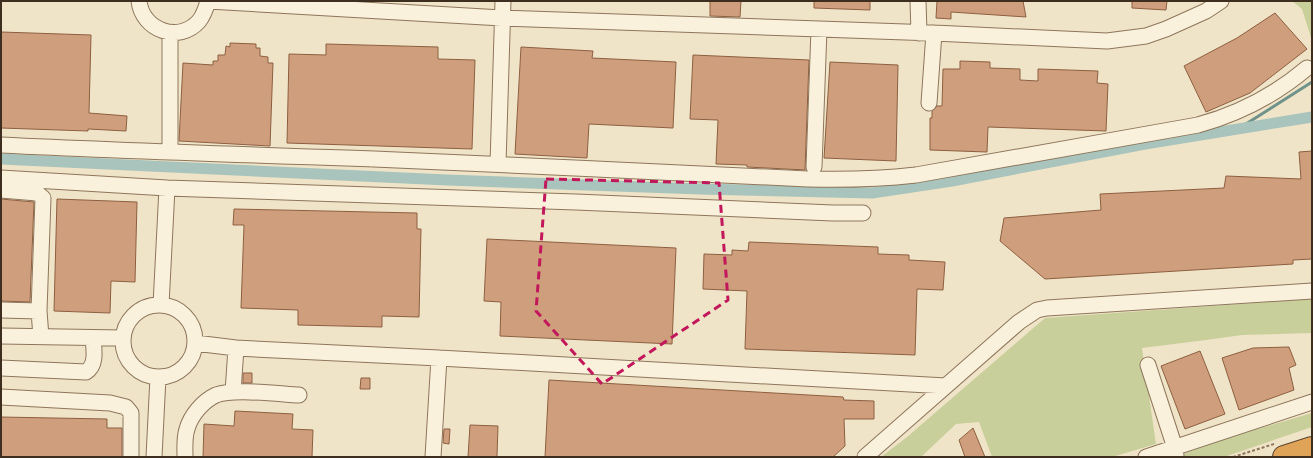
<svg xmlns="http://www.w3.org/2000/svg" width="1313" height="458" font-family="'PT Serif',serif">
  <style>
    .green { fill: #c9cf9b }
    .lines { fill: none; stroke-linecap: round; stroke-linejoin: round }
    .stream { stroke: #6f938a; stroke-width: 3 }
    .canal { stroke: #a9c4bc; stroke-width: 11 }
    .building { fill: #cf9f7d; stroke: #8d5f41 }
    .minor-casing { stroke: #8d765c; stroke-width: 17 }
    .highway-casing { stroke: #5b4430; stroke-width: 24 }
    .path { stroke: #8d765c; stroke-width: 2; stroke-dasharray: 3 2; stroke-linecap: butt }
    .minor { stroke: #faf1dc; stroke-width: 15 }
    .highway { stroke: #e0a458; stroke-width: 22 }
    .marked { fill: none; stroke: #c2185b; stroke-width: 3; stroke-dasharray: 8 5; stroke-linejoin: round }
  </style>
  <rect width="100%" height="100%" fill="#f0e4c8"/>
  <path class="green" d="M1292,1H1312V41L1302,9Z
    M1312,299V333L1242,335L1206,340L1142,348L1156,444L1112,457H992L979,422L956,424L921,457H881L907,437L1045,318Z
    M1312,413V427L1224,457H1183V454L1230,437Z"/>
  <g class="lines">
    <path class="stream" d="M1238,129L1312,82"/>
    <path class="canal" d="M1,159L447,180L701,189L872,193L952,181L1145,144L1312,117"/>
  </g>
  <path class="building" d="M710,1H741L740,17L710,16Z
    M814,1H870V10L814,8Z
    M937,1H1023L1026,17L951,12V19L936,18Z
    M1132,1H1167L1166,10L1132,8Z
    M1275,13L1307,49L1250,93L1206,112L1184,66L1237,38Z
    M1,32L91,35L89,113L127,116L126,131L88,129V131L1,128Z
    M230,43L256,44V48H260V56L268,57V63H273L270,146L179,141L183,63L213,65V61H218V55H225L226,46L230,47Z
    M326,44L438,47V59L475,60L472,149L287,143L289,54L326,55Z
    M521,47L593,51L592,58L676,62L673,128L589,124L587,158L515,154Z
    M693,55L809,60L805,170L747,167V165L716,164L718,120L690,119Z
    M960,61L990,62V68L1020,69V80L1038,81V69L1098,71L1097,83L1108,84L1106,131L988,127L987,152L930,150V118H932V111L937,106H942L943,69H960Z
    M830,62L898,65L896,161L824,158Z
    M1312,151V259L1293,260V264L1045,279L1000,241L1004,218L1101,210L1100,194L1224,188L1226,176L1301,179L1299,152Z
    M1,199L34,202L30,302L1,301Z
    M57,199L137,202L135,282L111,281L110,313L54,311Z
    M234,209L417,213V229H421L419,317L382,316V327L298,325V310L241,308L244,225H233Z
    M487,239L676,248L672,344L500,336L501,302L484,301Z
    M749,242L878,247V254L909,255V260L945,262L943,290L917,289L915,355L745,349L747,291L703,289L704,254L732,255V250L748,251Z
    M1289,347L1296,365L1289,368L1294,390L1239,410L1222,358L1253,348Z
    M1200,351L1225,414L1185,429L1161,366Z
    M243,373H252V383H243Z
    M361,378H370V389H360Z
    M549,380L843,397L844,400L874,401V419H844L845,446L833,457H545Z
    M235,411L293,414L292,429L313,430L312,457H203L204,424L234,426Z
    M1,417L107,419V428H122V457H1Z
    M470,425L498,426L497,456L495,457H468Z
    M973,428L985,457H965L959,440Z
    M444,429H450L449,444L443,443Z"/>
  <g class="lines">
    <g class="minor-casing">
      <path id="minor" d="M139,1C142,30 179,44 199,21C204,15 206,8 208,1
        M208,1L502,18L934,33L1107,41L1146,36L1166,29L1206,11L1221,1
        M918,1L919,33
        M929,103L934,33
        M1,145C125,151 250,155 374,159C519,165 663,172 808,179C844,180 880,179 916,175L1198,125C1238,114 1275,95 1307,68
        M170,151V33
        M498,164L503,1
        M814,167L819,29
        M1,178L167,188L161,305
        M167,188L576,202L833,213H863
        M1,190L37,193L43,198L39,311L41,337
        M123 341a36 36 0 1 1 72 0a36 36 0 1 1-72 0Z
        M1,310L39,311
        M1,336L123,338
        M195,343L236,348L439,358L946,386
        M1148,365L1175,448L1176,456
        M1,368L86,372C97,365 94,350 93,338
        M233,392L236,348
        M1,397L110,403L126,407L131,413V457
        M154,457L158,377
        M185,457C185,448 184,438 187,429C191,415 203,401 216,395C233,388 280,394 299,395
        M433,457L439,358
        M865,457L1019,322L1037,310L1047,308L1312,291
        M1146,457L1312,402"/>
    </g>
    <g class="highway-casing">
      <path id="highway" d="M1284,457L1312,448"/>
    </g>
    <path class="path" d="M1233,457L1274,444"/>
    <use href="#minor" class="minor"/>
    <use href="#highway" class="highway"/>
  </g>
  <path class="marked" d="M546,179L719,183L728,300L602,384L536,311Z"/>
  <rect width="1313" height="458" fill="none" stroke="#3d2e20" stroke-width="4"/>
</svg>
